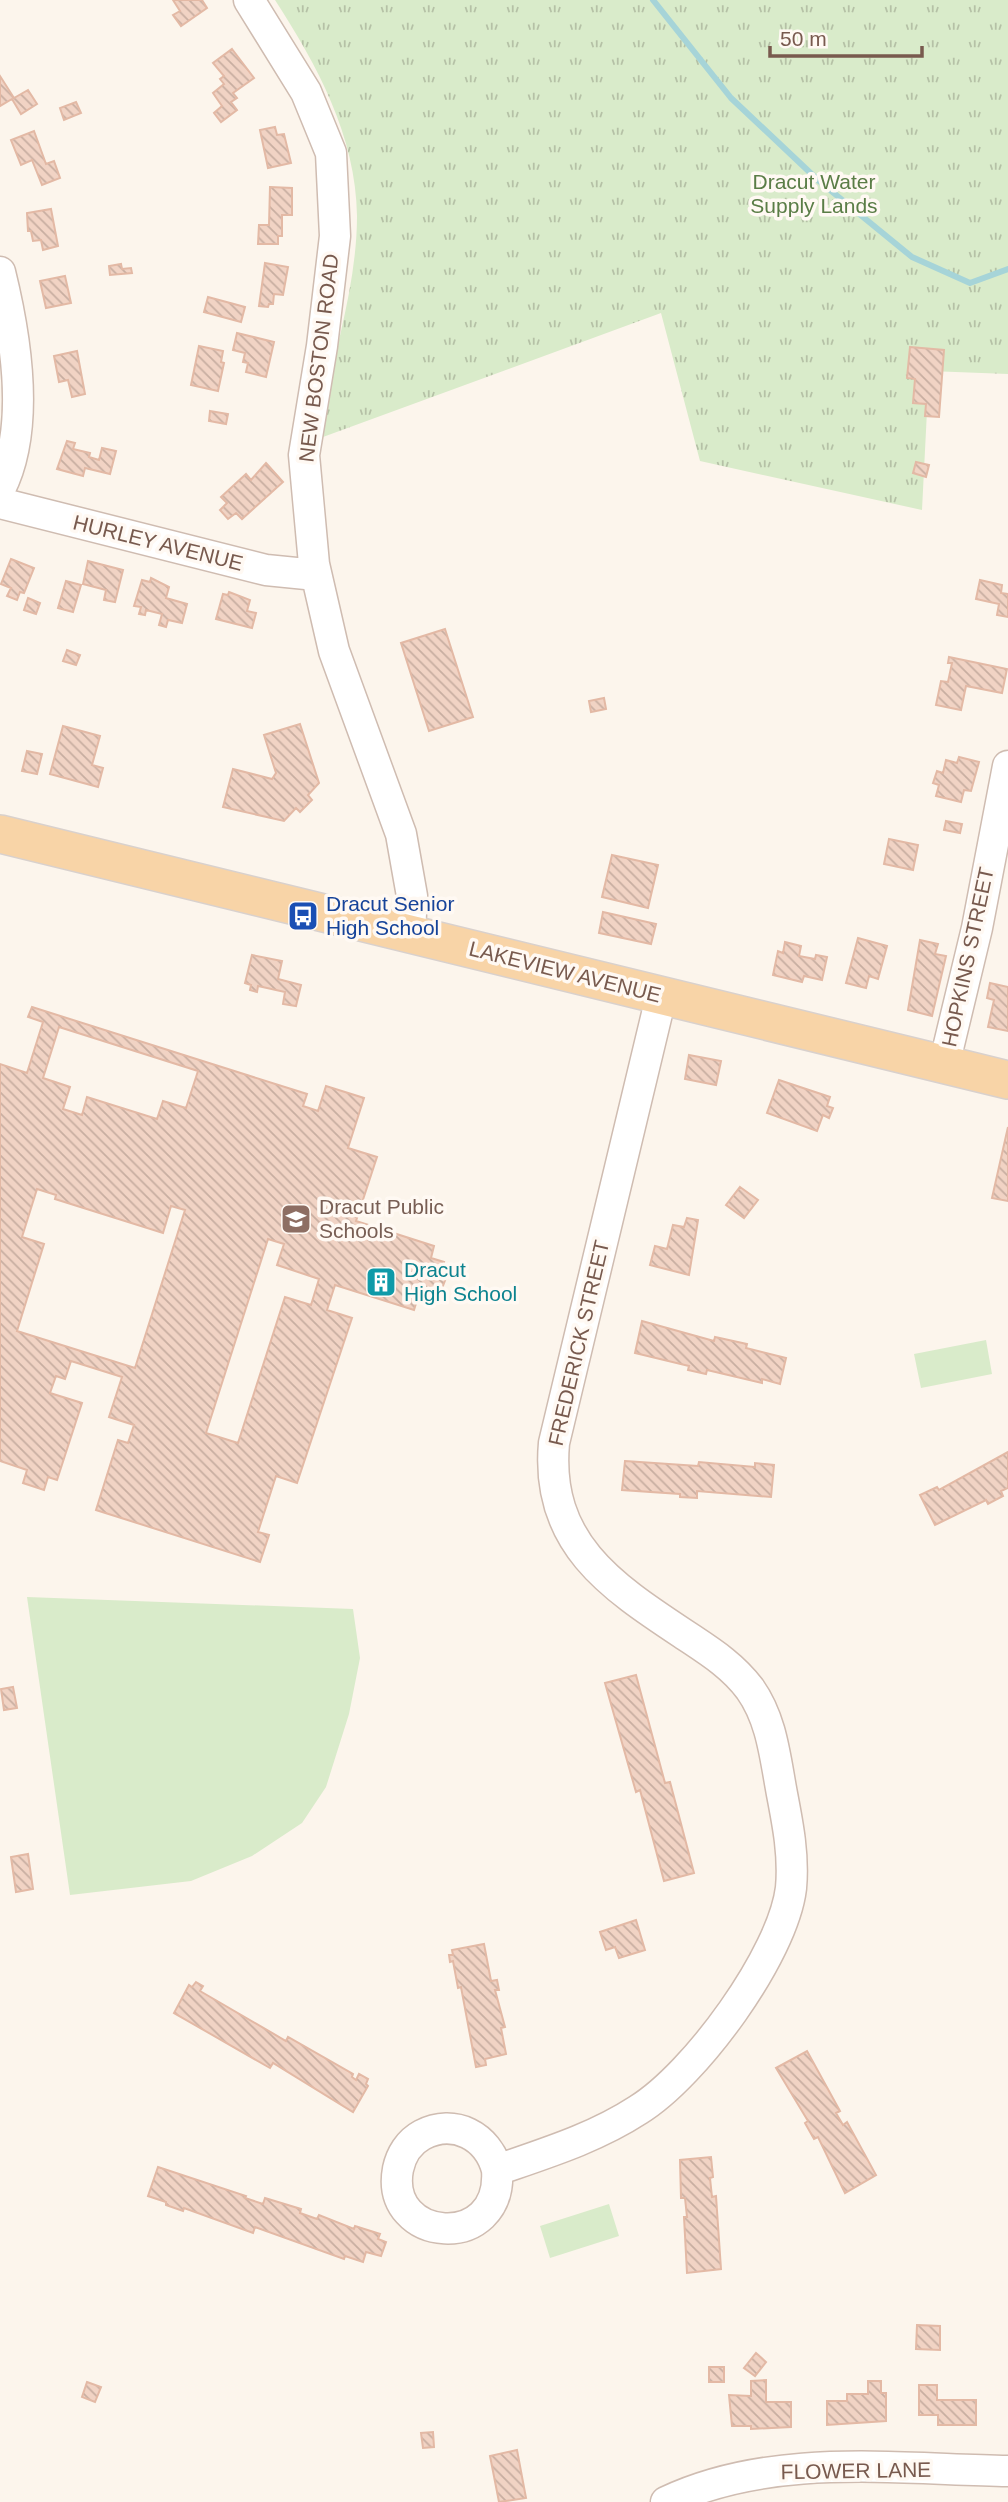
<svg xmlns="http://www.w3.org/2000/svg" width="1008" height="2502" font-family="Arial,sans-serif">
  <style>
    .green { fill: #d9ebca }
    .park { fill: url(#park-tufts) }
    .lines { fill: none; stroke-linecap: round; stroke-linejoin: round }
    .stream { stroke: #a6d4d8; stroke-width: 6 }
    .building { fill: url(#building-back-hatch); stroke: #e3b9a5; stroke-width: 2; fill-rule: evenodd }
    .minor-casing { stroke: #cfbcb1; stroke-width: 33 }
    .major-casing { stroke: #d9d1cd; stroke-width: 40 }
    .minor { stroke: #fff; stroke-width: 30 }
    .major { stroke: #f8d4a7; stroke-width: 37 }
    .labels { text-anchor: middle; stroke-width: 7; stroke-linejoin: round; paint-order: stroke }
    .park-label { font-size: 21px; fill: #5a7d46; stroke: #fff9f3 }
    .street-label { font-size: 21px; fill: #785a4e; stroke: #fff9f3 }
    .transit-label { font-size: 21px; fill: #164399; stroke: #fff9f3; text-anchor: start }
    .education-label { font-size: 21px; fill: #785e54; stroke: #fff9f3; text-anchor: start }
    .culture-label { font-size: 21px; fill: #0d838f; stroke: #fff9f3; text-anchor: start }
  </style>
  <defs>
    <pattern id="park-tufts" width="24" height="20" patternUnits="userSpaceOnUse" patternTransform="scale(1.75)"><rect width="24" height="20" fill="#d9ebca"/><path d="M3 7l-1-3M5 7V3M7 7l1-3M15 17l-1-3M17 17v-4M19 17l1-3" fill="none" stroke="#b5c1a6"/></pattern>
    <pattern id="building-back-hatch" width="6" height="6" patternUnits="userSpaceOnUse" patternTransform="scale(1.75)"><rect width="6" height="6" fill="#f1d3c4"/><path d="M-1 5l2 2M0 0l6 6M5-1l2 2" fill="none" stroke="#c8aea1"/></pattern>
  </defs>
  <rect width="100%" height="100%" fill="#fcf5ec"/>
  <path class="green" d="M986,1340L992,1374L921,1388L914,1354Z
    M27,1597L353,1609L360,1658L349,1714L326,1787L302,1823L252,1856L191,1881L70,1895Z
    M609,2204L619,2236L550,2258L540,2226Z"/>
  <path class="park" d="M275,0H1008V374L929,371L922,510L700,461L661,313L323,437V410C336,347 357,281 357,216C356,136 317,65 275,0Z"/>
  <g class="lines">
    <path class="stream" d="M653,0L731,98L819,181L912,257L970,283L1008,269"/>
  </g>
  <path class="building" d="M173,0H202L207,8L181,26L173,15L180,11Z
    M232,49L254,78L233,93L237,98L231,102L237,110L221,122L214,113L222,106L213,93L224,84L220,79L224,76L213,63Z
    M0,76L14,98L28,90L37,104L21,114L12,99L0,106Z
    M76,102L81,113L64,120L60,108Z
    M275,127L277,135L284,134L291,163L268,168L260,130Z
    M34,131L46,164L54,161L60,178L42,185L32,160L21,165L11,140Z
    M270,187L292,188V215H282V236H278V244H258L259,225H269Z
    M51,209L58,246L43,250L41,240L33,241L31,231H28L27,213Z
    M265,263L288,267L283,295L274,294L273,304H269L268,307L259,306Z
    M121,264L122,269L131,268L132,273L110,275L109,266Z
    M65,276L71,303L46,308L40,281Z
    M208,297L245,307L241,322L204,312Z
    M237,333L274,342L266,377L246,372L248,363L243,362L245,353L233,350Z
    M199,346L223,351L221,362L224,363L218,391L191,385Z
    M910,347L944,350L939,417L925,416L926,404L913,403L915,379L907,378Z
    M77,351L85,394L72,397L68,380L59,382L54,356Z
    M210,411L228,414L226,424L209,421Z
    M67,441L75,443L73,449L90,453L89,457L99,460L102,448L116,451L110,474L85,468L83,476L57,469Z
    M916,462L929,465L926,477L913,473Z
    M266,463L283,482L242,519L236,513L228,519L220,510L227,503L221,497L246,474L251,480Z
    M11,559L34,568L24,593L20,592L17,600L7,596L11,588L1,584Z
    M88,561L123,570L115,602L104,600L106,590L83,584Z
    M151,578L169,587L166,598L187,604L182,623L168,620L166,627L159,625L162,614L146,610L145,615L139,614L141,607L134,606L142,580L150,582Z
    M980,580L1002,585L1001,593L1008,594V617L997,615L999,604L976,599Z
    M66,581L81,585L73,612L58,608Z
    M229,592L250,600L247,611L256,613L252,628L216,619L223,594L228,595Z
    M28,598L40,603L36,614L24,610Z
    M445,629L473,717L429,731L401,643Z
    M67,650L80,655L76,665L63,661Z
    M949,657L1007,669L1002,693L966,686L961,710L936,705L941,681L948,682L952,663H948Z
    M604,698L606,709L591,712L589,701Z
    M300,724L319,783L308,795L312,800L300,812L296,808L284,821L223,807L233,769L272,779L276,773L264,735Z
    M63,726L100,736L92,765L103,768L98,787L50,774Z
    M27,751L42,754L37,774L22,771Z
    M959,757L979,762L971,791L964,790L961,802L936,796L939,785L933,783L937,771L943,773L946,760L957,763Z
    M946,821L962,824L960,833L944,830Z
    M889,839L918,845L913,870L884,864Z
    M612,855L658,865L648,908L602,897Z
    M603,912L656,924L651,944L599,933Z
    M858,938L887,946L878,979L869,976L866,988L846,983Z
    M920,940L938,944L935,954L946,956L932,1016L908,1010Z
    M785,942L801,946L799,956L815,959L816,955L827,957L822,980L804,976L802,982L773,975L778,951L783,953Z
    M252,955L282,961L278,979L301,985L296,1006L283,1004L285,992L258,986L257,992L250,990L251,985L245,983Z
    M990,983L1008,987V1031L988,1027L994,1000L987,998Z
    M32,1007L307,1094L303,1106L318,1111L326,1086L364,1098L348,1148L377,1157L356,1221L434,1246L431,1258L444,1262L439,1276L446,1278L441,1291L430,1287L426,1299L418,1297L414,1310L335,1285L327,1310L352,1318L297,1483L276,1476L258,1532L269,1535L260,1562L96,1510L118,1440L128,1443L134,1425L109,1417L122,1377L71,1361L65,1379L56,1376L50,1393L82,1403L57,1480L48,1477L44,1490L23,1483L27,1470L0,1461V1064L27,1073L43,1022L28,1017ZM59,1027L198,1071L186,1108L163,1101L157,1119L87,1097L82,1115L63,1109L70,1087L43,1078ZM37,1189L56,1195L55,1199L163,1233L171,1206L185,1210L135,1368L17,1331L44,1244L22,1237ZM268,1239L284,1244L277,1265L319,1279L311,1305L285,1297L238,1443L206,1433Z
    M689,1055L721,1061L716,1085L685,1079Z
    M779,1080L830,1097L827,1106L833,1108L829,1118L823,1115L817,1131L767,1113Z
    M1008,1127V1201L992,1198Z
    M740,1187L758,1200L744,1218L726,1205Z
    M687,1218L698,1220L689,1275L650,1265L655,1246L667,1249L673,1225L684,1227Z
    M642,1321L714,1341L715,1337L747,1344L746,1348L786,1358L780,1384L762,1379V1383L707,1370L706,1374L688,1370L689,1366L635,1353Z
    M1008,1452V1488L1001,1491L1003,1496L988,1504L986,1500L935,1525L920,1495L937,1487L939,1490Z
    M625,1461L698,1466L699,1462L755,1467V1463L774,1465L771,1497L697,1491V1498L680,1497V1494L622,1490Z
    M636,1675L665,1783L670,1782L694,1873L664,1881L640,1790L636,1792L605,1683Z
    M13,1687L17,1708L4,1710L1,1689Z
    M28,1854L33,1889L16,1892L11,1857Z
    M636,1920L645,1950L619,1958L615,1947L606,1950L600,1932Z
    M484,1944L491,1981L497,1980L499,1990H495L505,2027L501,2028L506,2054L485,2059L486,2065L476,2067L461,1987L458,1988L453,1961L450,1962L449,1955H453L452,1950Z
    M196,1982L203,1986L200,1991L286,2041L288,2037L353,2074L352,2077L356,2080L359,2074L368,2079L366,2084L368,2086L353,2112L273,2063L270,2068L174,2013L189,1985L192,1987Z
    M807,2051L840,2111L836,2113L843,2125L847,2122L876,2175L845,2193L818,2137L814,2139L805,2123L808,2121L776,2068Z
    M711,2157L713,2177L710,2178L712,2197L716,2196L721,2269L687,2273L684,2217H687L685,2198H681L680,2160Z
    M158,2167L246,2196L245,2198L263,2204L265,2198L301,2209L300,2213L317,2219L319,2215L354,2229L355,2226L380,2234L378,2239L386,2242L381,2256L366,2252L363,2262L345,2256L344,2259L255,2227L253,2233L184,2208L183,2211L166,2205V2202L148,2196Z
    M917,2325L940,2326V2350L916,2349Z
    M756,2353L766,2362L755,2376L744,2368Z
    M709,2367H724V2382H709Z
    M766,2380V2402H791V2427L751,2429V2426H732L729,2395L751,2396V2381Z
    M868,2381H881V2393H886V2421L827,2425V2401H847V2394H868Z
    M87,2382L101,2387L95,2402L82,2397Z
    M919,2385H937V2400H976V2425H938V2415H919Z
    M433,2432L434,2447L423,2448L421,2433Z
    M517,2450L526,2498L499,2502L490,2456Z"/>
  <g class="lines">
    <g class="minor-casing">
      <path id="minor" d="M249,0L306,92L331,153L335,236L322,346L304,455L314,564L334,651L401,834L412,896L410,931
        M0,272C16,337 31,428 0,489
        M0,503L266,570L316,575
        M944,1065L977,928L1008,766
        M497,2170C503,2253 384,2243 398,2169C401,2155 409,2142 422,2135C454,2118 488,2136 497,2170C546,2153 595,2138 638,2110C695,2075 783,1955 791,1888C794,1856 788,1825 782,1794C775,1757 772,1720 750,1689C732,1665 709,1651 685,1635C611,1586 545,1543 554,1443L661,997
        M666,2502C771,2452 895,2469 1008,2471"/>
    </g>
    <g class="major-casing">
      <path id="major" d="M0,834C337,914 672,999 1008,1080"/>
    </g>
    <use href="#minor" class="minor"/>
    <use href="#major" class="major"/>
  </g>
  <defs>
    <g id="bus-square" transform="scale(1.575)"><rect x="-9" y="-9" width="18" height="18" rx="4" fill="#1a4fb4" stroke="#fff9f3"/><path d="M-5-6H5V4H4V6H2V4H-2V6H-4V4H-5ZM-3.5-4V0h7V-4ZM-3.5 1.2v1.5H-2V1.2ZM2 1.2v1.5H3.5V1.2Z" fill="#fff"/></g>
    <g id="school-square" transform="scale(1.575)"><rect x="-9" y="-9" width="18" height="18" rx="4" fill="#8d6e63" stroke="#fff9f3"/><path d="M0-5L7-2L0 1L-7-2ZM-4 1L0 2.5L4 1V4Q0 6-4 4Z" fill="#fff"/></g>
    <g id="building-square" transform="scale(1.575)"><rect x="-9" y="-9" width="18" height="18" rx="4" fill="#0f9aa8" stroke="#fff9f3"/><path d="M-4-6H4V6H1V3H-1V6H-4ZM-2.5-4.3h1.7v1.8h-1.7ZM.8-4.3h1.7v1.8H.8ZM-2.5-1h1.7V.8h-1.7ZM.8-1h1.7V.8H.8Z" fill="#fff"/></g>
  </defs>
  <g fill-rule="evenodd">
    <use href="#bus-square" x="303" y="916"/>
    <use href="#school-square" x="296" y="1219"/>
    <use href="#building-square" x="381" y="1282"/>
  </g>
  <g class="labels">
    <g class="park-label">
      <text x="814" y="189">Dracut Water<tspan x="814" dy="24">Supply Lands</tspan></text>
    </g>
    <g class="street-label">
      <text transform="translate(319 358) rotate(-83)" y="7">NEW BOSTON ROAD</text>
      <text transform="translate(158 543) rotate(14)" y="7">HURLEY AVENUE</text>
      <text transform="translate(968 957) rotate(-78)" y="7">HOPKINS STREET</text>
      <text transform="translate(565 972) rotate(14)" y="7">LAKEVIEW AVENUE</text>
      <text transform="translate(579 1343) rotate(-77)" y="7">FREDERICK STREET</text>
      <text transform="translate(856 2471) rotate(-1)" y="7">FLOWER LANE</text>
    </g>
    <g class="transit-label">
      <text x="326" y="911">Dracut Senior<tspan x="326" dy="24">High School</tspan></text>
    </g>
    <g class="education-label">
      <text x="319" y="1214">Dracut Public<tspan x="319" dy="24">Schools</tspan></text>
    </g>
    <g class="culture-label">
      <text x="404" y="1277">Dracut<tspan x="404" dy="24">High School</tspan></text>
    </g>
  </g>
  <path d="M770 46v10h152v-10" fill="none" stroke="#785a4e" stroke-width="3.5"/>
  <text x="780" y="46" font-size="21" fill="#785a4e" stroke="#fff9f3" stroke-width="5" paint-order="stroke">50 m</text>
</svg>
